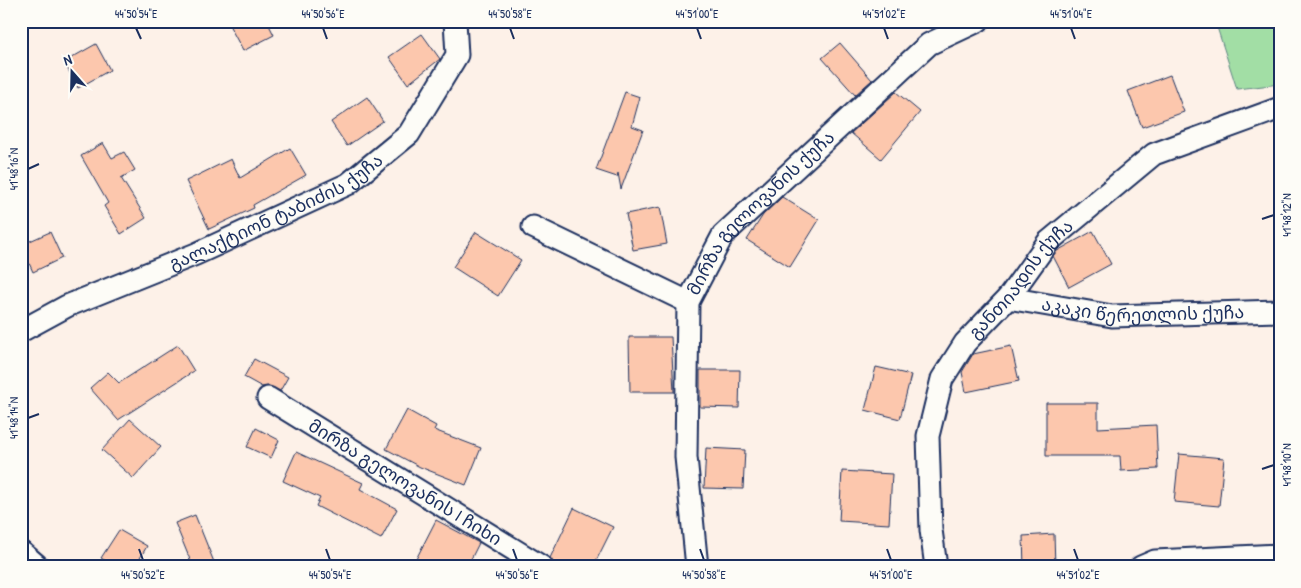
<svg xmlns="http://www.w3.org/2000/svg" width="1301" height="588" font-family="'Patrick Hand','Noto Sans Georgian',sans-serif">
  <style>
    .green { fill: #a2dea5; stroke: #5e8682 }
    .building { fill: #fcc7ad; stroke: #1b2f5e }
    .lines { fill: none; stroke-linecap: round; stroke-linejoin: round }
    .minor-casing { stroke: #1b2f5e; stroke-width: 25 }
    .tertiary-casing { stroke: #1b2f5e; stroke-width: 30 }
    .minor { stroke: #fdfcf7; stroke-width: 21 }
    .tertiary { stroke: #fdfcf7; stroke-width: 26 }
    .ticks { fill: none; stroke: #1b2f5e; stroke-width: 2 }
    .labels { text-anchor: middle; stroke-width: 4; stroke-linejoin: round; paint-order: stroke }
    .street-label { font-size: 18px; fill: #1b2f5e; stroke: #fdfcf7 }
    .neatline { fill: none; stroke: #1b2f5e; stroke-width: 2 }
    .ticks-label { font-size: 12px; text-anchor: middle; fill: #1b2f5e }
  </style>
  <rect width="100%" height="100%" fill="#fdf1e8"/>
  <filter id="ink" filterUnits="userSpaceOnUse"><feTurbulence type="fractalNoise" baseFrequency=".02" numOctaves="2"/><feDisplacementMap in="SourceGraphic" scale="10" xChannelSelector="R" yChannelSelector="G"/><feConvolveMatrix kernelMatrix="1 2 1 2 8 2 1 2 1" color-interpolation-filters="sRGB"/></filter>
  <g filter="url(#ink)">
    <path class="green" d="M1215,21H1280V84L1237,89Z"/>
    <path class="building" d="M227,21H267L274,35L243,51Z
      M422,34L440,59L408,84L389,57Z
      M840,43L872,80L855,95L822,58Z
      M96,44L110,70L78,88L64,62Z
      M1170,75L1184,112L1142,127L1128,91Z
      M625,92L640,97L632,126L643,130L621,189L618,173L617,177L596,170Z
      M896,92L920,112L881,159L851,133Z
      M367,97L383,121L347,146L331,122Z
      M103,143L112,158L124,152L135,170L121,178L146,218L121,234L104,206L108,203L81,156Z
      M290,148L306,175L253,205L254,208L209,229L186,181L231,159L240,178Z
      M782,197L819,220L790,267L747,240L763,215Z
      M660,207L667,244L633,250L626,214Z
      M1093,231L1111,264L1069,287L1053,256L1057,251Z
      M50,232L62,258L33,272L21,245Z
      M476,232L521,260L498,296L453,267Z
      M629,337H671L674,392H630Z
      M178,345L194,371L118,420L90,388L108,372L119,383Z
      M1011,346L1019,381L966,392L962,372L973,354Z
      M254,359L288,377L280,391L269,386L262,387L244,377Z
      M876,367L911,375L900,419L865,410Z
      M700,370H740L739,408L700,407Z
      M1046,403H1098V428L1156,425L1158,469L1121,471L1120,456H1046Z
      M407,410L436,426L434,430L481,448L466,485L420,467L386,449Z
      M130,419L161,447L133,478L102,450Z
      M256,428L279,440L271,458L247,447Z
      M706,448L745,450L743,489L704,488Z
      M296,452L363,483L360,489L397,509L381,539L316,506L320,498L283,481Z
      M1179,454L1224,458L1219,506L1174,502Z
      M842,471L892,474L889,524L839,521Z
      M574,508L613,527L593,567H554L550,558Z
      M195,515L216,567H193L175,523Z
      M436,520L479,543L467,567H412Z
      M119,530L147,546L135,567H116L101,558Z
      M1054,534L1055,567H1024L1023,536Z"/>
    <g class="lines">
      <g class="minor-casing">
        <g id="minor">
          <path d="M533,227L688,302"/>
          <path id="s1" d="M1008,298L1112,316L1280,311"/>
          <path id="s2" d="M21,331L67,306L196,254L348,184L409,134L457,55L455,21"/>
          <path id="s3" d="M268,398L542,567"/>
          <path id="s4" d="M697,567L686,457L688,302L723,235L929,44L978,21"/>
          <path id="s5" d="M936,567L931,530L928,436L942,379L965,343L1008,298L1048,242L1154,154L1280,108"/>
          <path d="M1141,567L1155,561L1280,555"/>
        </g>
      </g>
      <g class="tertiary-casing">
        <path id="tertiary" d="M21,555L35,567"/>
      </g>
      <use href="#minor" class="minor"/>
      <use href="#tertiary" class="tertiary"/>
    </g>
  </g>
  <path class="ticks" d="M136,28L141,39M323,28L327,39M510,28L514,39M697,28L701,39M884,28L888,39M1071,28L1075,39M28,169L39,164M1262,219L1274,215M28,418L39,414M1262,469L1274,465M139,549L143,560M326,549L330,560M513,549L517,560M700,549L704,560M887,549L891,560M1074,549L1078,560"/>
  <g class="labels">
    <g class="street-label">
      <text dy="6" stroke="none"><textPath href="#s2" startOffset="282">გალაქტიონ ტაბიძის ქუჩა</textPath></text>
      <text dy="6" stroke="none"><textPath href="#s4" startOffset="382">მირზა გელოვანის ქუჩა</textPath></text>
      <text dy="6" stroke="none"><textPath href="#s5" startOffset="318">განთიადის ქუჩა</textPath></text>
      <text dy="6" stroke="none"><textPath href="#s1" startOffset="136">აკაკი წერეთლის ქუჩა</textPath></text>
      <text dy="6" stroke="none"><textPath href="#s3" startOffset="161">მირზა გელოვანის I ჩიხი</textPath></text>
    </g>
  </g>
  <rect width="1301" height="588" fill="none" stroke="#fdfcf7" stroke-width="55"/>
  <g transform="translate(72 72) rotate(340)" stroke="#fdfcf7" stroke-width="4" paint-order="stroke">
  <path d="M0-4L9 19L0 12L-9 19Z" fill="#1b2f5e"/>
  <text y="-8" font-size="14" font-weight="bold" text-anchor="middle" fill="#1b2f5e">N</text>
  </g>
  <rect x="28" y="28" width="1246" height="532" class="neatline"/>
  <g class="ticks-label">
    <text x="136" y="18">44°50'54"E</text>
    <text x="323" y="18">44°50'56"E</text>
    <text x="510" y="18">44°50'58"E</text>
    <text x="697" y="18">44°51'00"E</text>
    <text x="884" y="18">44°51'02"E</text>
    <text x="1071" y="18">44°51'04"E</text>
    <text transform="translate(14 169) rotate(-90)" y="4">41°48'16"N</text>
    <text transform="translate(1287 215) rotate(-90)" y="4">41°48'12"N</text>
    <text transform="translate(14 418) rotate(-90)" y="4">41°48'14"N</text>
    <text transform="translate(1287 465) rotate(-90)" y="4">41°48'10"N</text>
    <text x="143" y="579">44°50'52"E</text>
    <text x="330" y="579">44°50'54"E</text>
    <text x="517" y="579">44°50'56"E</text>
    <text x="704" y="579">44°50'58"E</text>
    <text x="891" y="579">44°51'00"E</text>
    <text x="1078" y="579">44°51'02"E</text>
  </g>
</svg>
